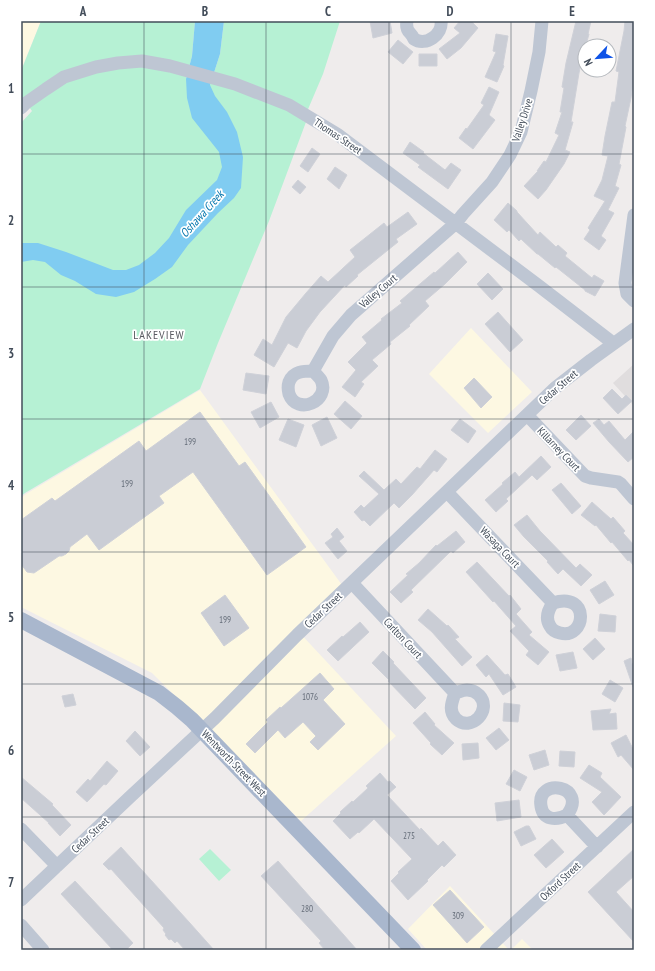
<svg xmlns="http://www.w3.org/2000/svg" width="655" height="971" font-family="'PT Sans Narrow',sans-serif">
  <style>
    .commercial { fill: #fdf8e2 }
    .education { fill: #e0ddde }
    .green { fill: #b6f1d4 }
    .water { fill: #80ccf1 }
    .building { fill: #cacdd5; stroke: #cfd1d8 }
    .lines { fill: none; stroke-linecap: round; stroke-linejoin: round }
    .minor { stroke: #bec6d3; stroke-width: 13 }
    .major { stroke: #a9b7cd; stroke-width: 16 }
    .grid { fill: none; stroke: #434d5a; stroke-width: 1; stroke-opacity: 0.55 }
    .labels { text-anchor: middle; stroke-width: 3.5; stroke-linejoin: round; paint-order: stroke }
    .number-label { font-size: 9px; fill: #656d79 }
    .street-label { font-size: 11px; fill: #434d5a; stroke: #fff }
    .water-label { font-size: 12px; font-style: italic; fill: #0476ad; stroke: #fff }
    .neighbourhood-label { font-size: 12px; letter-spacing: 1px; fill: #585b61; stroke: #fff }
    .neatline { fill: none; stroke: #434d5a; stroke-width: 1.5 }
    .grid-label { font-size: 13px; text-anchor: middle; font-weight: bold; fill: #434d5a }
  </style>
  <rect width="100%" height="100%" fill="#efecec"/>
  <path class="commercial" d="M21,21H41L21,70Z
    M471,328L532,392L488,433L429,374Z
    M200,390L342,585L297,630L396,736L301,821L152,673L21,607V498L26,494Z
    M450,886L509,950H427L408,929Z
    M522,939L533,950H511Z"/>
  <path class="education" d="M634,364V406L613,383Z"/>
  <path class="green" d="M41,21H195L192,56L186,79L210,85L220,54L224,21H340L323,74L303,121L306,122L269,221L218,343L200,389L25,493L21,496V123L32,111L21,96V71Z
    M210,849L231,870L219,881L199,859Z"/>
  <path class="water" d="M195,21H224L220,54L210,85L215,96L227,112L237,132L243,157L241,188L234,198L218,213L188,245L172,267L155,279L134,292L116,297L96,294L75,281L61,275L45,262L33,260L21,262V243H38L66,252L113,270H126L139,265L155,253L169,238L186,210L217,180L222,167L219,152L192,118L187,98L186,79L192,56Z"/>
  <path class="building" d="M370,21H390L392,33L373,38Z
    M460,21H471L478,28L461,48L447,59L439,49L460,33L454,28Z
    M576,21H591L588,34H589L586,45H585L579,73L571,122H573L565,150L570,152L564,164L546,190L538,199L524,186L538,171H537L544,161L546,162L559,135L555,133L562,112H560L564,88L562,87L566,63Z
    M625,21H634V75L631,98L625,126L626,127L619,164L621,165L615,186L619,188L608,210L614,213L601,236L606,240L599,250L584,239L590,230L588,228L605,201L594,196L602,180L608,156L602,155L605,136L612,102H615L619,72L616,71L624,31Z
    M496,34L508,36L503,65L504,66L497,82L485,77L496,52L493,51Z
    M398,40L413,52L403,64L388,52Z
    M419,54H437V66H419Z
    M489,87L499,92L489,115L495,120L473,149L459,138L466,128L467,129L484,105L481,103Z
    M410,142L424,152L423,153L445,170L451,163L461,170L448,189L418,167L420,165L403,153Z
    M312,148L320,154L308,172L300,166Z
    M335,167L347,175L339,189L327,179Z
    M298,180L306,187L300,194L292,187Z
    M508,203L517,211V212L538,235L540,232L556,247L558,245L567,253L565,256L592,278L594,275L604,281L595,296L585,291V290L556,267L555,268L538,254H537L521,239L519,241L509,230L507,232L494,220Z
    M408,212L417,224L396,239L398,242L357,275L358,276L346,287L345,285L320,312L306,331L297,348L288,343L274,367L254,355L263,339L272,345L286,317L306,293L321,276L328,282L355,257L350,250L384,223L387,227Z
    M458,252L467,262L445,284L425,301L429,306L409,325L410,326L390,342L391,344L372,360L378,366L361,382L364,384L355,397L342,387L356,370L348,362L367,343L362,337L382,320L381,319L402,303L400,301L434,272L435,273Z
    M488,273L503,289L492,300L477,284Z
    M498,312L523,340L510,352L485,324Z
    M246,373L269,376L266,394L243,390Z
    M474,378L492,397L481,408L464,388Z
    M612,389L622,399L626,395L632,401L618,414L603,398Z
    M345,401L362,416L351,429L334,414Z
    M271,402L279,417L260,428L251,412Z
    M200,412L239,466L245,462L306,547L267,575L193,472L159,496L164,503L99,550L87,534L70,547L69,551L66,554L62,556H59L34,573L27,572L21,564V520L52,498L55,501L139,441L146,451Z
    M581,415L591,426L576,440L566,430Z
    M327,417L337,438L321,446L312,425Z
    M288,419L304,425L296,447L279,440Z
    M460,419L476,431L468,443L451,430Z
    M599,419L604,425L609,421L625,440L634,431V457L628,462L609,442L593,423Z
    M435,450L447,459L437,472L434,470L412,495L399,508L394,503L370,526L364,520L362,521L354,512L361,505L364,508L379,494L359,476L364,471L384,490L396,479L401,484L417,467L420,469Z
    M541,456L551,467L537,480L532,475L506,499L508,501L496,512L485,500L503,484L502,483L515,472L519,477Z
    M561,483L581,506L572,514L552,490Z
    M592,502L611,519L613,517L625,531L623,533L634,545V566L629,560L628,561L612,542L611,543L596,525L595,526L581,515Z
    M527,515L540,531L576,568L580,564L592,575L581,586L563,569L558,574L547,562L548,561L524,537L514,525Z
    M337,528L344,537L339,541L347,551L338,559L325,543L333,537L331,534Z
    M456,531L465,542L453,553L451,551L411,590L413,592L401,603L390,592L408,575L406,574L419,563L436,545L437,546Z
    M477,562L509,596L510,595L521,609L516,614L532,632L529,635L549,652L538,665L526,655L529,651L510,631L516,626L494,601L493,602L466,572Z
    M605,581L614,595L599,604L590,590Z
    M225,595L249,628L224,646L201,613Z
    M428,609L447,626L448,625L459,637L455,639L472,657L462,666L432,632L418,620Z
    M600,614L616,616L615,632L598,631Z
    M360,622L369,632L338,661L327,650L342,636L343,637Z
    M595,638L605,649L593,660L583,649Z
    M383,651L394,662L393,663L426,698L415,709L388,681L389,680L372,663Z
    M573,652L577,668L560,671L556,655Z
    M487,655L505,675L508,674L516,687L503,695L489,674L486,677L476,665Z
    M631,658L632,664L634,663V687H633L624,661Z
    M320,673L334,689L323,700L345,724L318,750L310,742L316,736L303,722L285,738L278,730L255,753L246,744L268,722L266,720L280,707L281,708Z
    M610,680L623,688L615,702L602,694Z
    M73,694L76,705L65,707L62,696Z
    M504,703L520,705L518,722L503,721Z
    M611,709L609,714L616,713L617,729L593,730L591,711Z
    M425,712L435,724L434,725L454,743L442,755L430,744L431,743L413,723Z
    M499,728L509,740L496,750L486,738Z
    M135,731L150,747L140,756L126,741Z
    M626,735L634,751V770L621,755L618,757L611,743Z
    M478,743L479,758L463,760L462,744Z
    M545,750L549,765L534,770L529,755Z
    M560,751L575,752L574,767L559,766Z
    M107,761L118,771L106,785L104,784L87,802L76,792L88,779L90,781Z
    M589,765L602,773L600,777L621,797L604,815L592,802L602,792L580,778Z
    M514,770L527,777L520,791L506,784Z
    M380,773L388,782L390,781L396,787L387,795L420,830L421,828L438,846L443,841L456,855L444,867L442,865L427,880L428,881L408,900L391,881L399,873L398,872L412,859L374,819L359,833L358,832L350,839L333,821L341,813L340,812L352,801L353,802L368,788L366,786Z
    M21,777L53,804L52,805L71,825L60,836L48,823H49L21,798Z
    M519,800L521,817L497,821L495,803Z
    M526,826H529L536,839L521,846L514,832Z
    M552,839L564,852L546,868L534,855Z
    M121,847L189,922L214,950H185L177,941L175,943L171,939L169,940L165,935L166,934L163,930L164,928L111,869L109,870L103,864Z
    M634,849V876L616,892L634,912V942L588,892Z
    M278,861L343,934L357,950H325L319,943L321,941L261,876Z
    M75,881L133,943L126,950H113L61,894Z
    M450,890L484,927L467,943L433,905Z"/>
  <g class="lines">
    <path class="minor" d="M407,21C406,26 407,30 410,33C412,35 413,37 414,39C426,47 443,34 441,21
      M21,108L26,103L46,89L64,77L96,67L118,63L142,61L170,66L235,84L289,105L337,134L539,286L613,343
      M634,215L625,283L627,294L634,301
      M313,371L333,336L351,315L456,223L463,214L492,182L510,155L521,132L531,91L539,52L542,21
      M313,371C315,373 319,377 321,380C331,401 297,416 289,394C288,390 288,385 289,382C293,371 304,371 313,371Z
      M527,415L585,476L591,478L618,482L621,484L634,499
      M447,492L553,603C591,591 586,640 560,633C556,632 552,630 550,626C545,618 548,610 553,603
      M352,583L455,693C452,702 448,711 456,719C471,733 493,710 479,695C476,692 472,690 467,690C463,690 459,692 455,693
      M567,815C556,821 543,820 541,806C536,776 589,786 567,815L597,847
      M21,829L57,866
      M21,900L131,796L215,718L297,635L555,388L591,360L634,329
      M21,925L43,950
      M486,950L634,812"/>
    <path class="major" d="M21,620L159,693L177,707L192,720L413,950"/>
  </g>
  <path class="grid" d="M144,21V950M266,21V950M389,21V950M511,21V950M21,154H634M21,287H634M21,419H634M21,552H634M21,684H634M21,817H634"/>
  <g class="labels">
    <g class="number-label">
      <text x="190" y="445">199</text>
      <text x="127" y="487">199</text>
      <text x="225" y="623">199</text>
      <text x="310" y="700">1076</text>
      <text x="409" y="839">275</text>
      <text x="307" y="912">280</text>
      <text x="458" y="919">309</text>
    </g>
    <g class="street-label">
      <text transform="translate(522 120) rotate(-72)" y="4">Valley Drive</text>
      <text transform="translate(338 136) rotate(34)" y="4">Thomas Street</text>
      <text transform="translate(378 291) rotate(-41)" y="4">Valley Court</text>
      <text transform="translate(558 387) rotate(-41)" y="4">Cedar Street</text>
      <text transform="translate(559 449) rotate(46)" y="4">Killarney Court</text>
      <text transform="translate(500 547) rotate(46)" y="4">Wasaga Court</text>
      <text transform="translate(323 610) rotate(-43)" y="4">Cedar Street</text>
      <text transform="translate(403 638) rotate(47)" y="4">Carlton Court</text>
      <text transform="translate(234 763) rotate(46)" y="4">Wentworth Street West</text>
      <text transform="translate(90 835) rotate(-43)" y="4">Cedar Street</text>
      <text transform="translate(560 881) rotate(-43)" y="4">Oxford Street</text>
    </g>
    <g class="water-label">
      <text transform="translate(202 214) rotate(-48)" y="4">Oshawa Creek</text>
    </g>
    <g class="neighbourhood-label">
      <text x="159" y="339">LAKEVIEW</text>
    </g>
  </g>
  <rect width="655" height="971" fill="none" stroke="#ffffff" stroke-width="44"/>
  <g transform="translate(597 58) rotate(244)"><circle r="19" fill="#ffffff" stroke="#b4b8bd"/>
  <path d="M0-3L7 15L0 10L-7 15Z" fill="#0e53e7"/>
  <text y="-6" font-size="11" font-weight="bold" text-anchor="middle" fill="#434d5a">N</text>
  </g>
  <rect x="22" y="22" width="611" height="927" class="neatline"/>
  <g class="grid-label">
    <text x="83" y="16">A</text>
    <text x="205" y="16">B</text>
    <text x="328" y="16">C</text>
    <text x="450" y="16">D</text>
    <text x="572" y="16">E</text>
    <text x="11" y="93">1</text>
    <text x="11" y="225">2</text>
    <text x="11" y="358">3</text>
    <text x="11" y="490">4</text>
    <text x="11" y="622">5</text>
    <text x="11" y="755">6</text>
    <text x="11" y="887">7</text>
  </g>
</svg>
